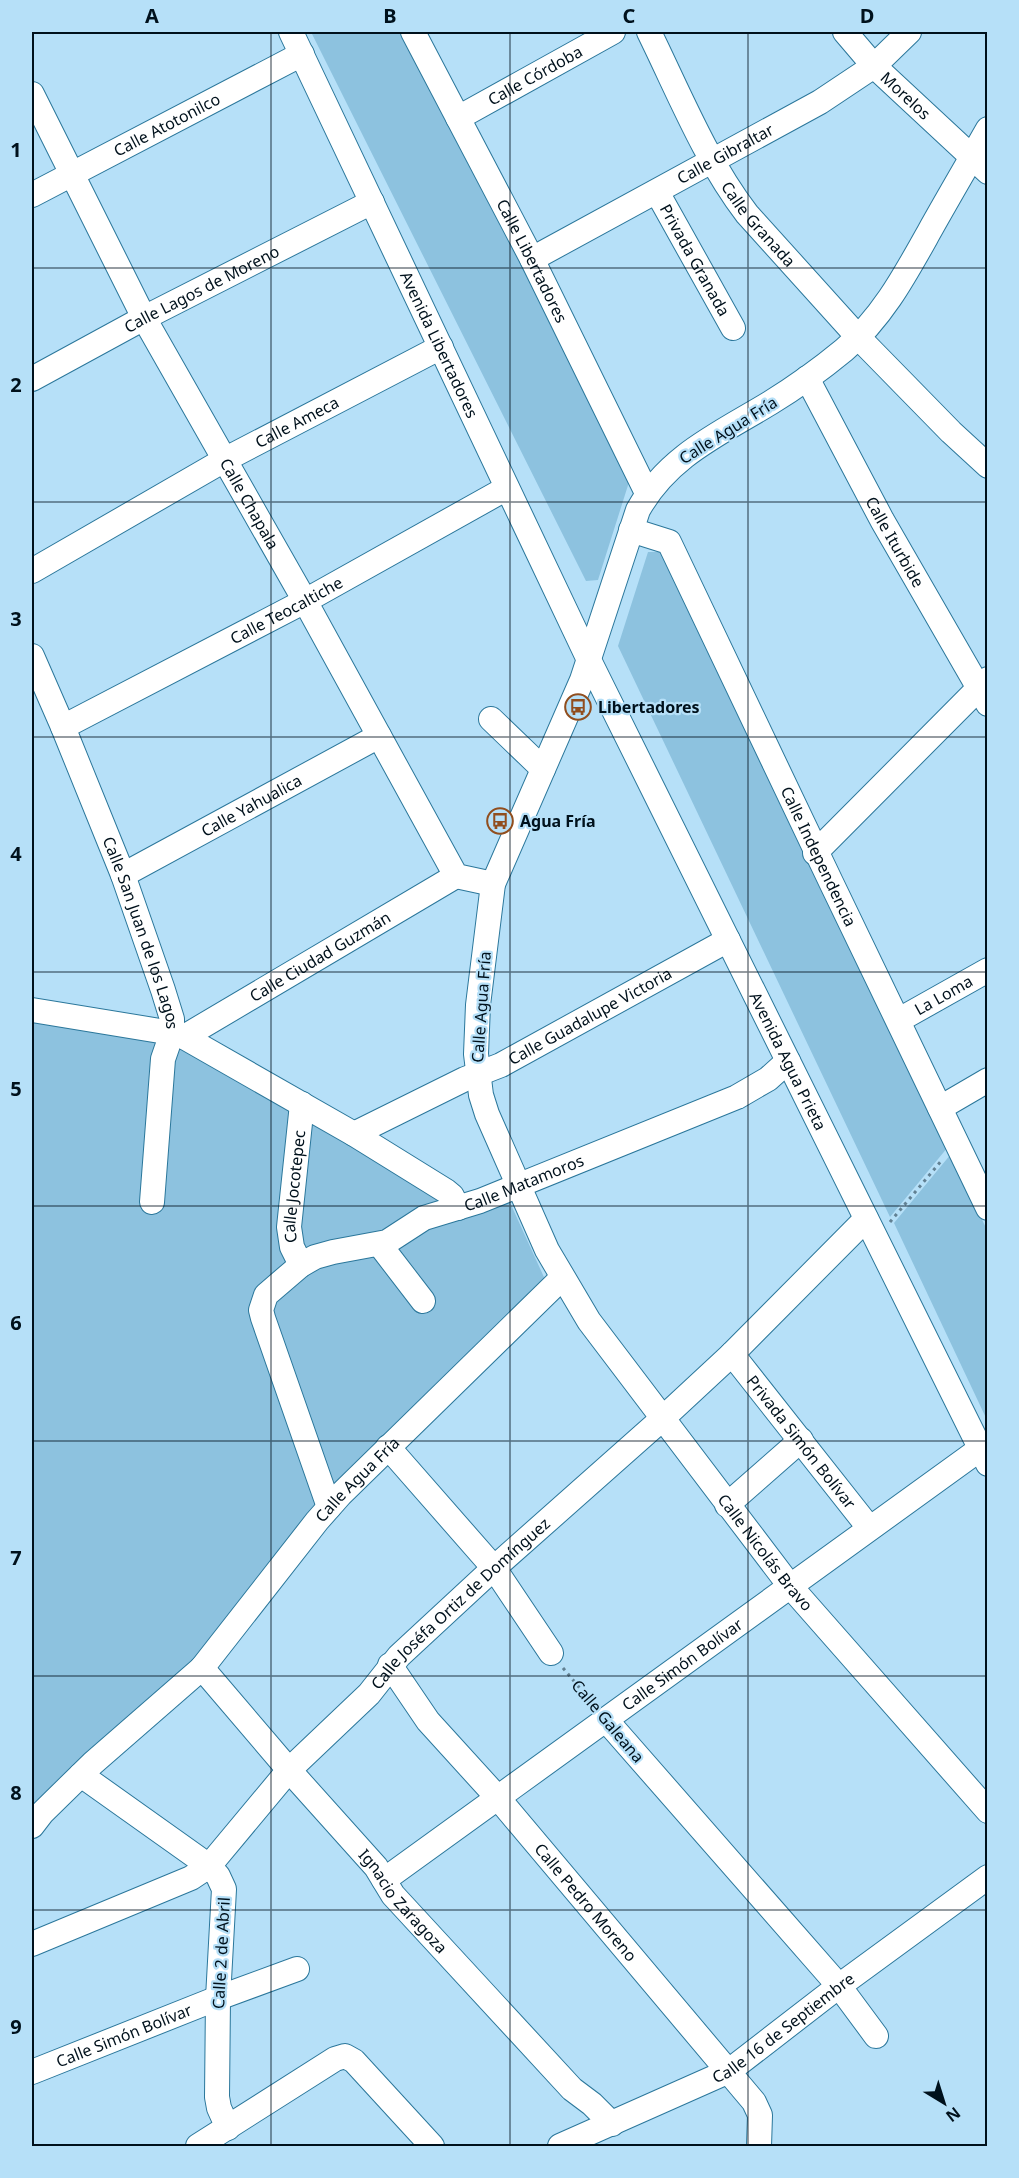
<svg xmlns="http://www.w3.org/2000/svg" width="1019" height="2178" font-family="'Noto Sans',sans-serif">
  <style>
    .green { fill: #8dc2df }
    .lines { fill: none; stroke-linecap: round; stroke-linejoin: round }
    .minor-casing { stroke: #2b779b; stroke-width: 26 }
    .path { stroke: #628193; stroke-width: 3; stroke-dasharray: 3 4.5; stroke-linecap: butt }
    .minor { stroke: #fff; stroke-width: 24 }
    .grid { fill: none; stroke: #00111c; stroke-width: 1.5; stroke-opacity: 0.55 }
    .labels { text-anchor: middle; stroke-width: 4.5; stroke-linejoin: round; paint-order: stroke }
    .street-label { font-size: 16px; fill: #00111c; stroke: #b6e0f8 }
    .poi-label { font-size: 16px; font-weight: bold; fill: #00111c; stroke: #b6e0f8; text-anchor: start }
    .neatline { fill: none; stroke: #00111c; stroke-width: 2 }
    .grid-label { font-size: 20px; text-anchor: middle; font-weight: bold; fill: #00111c }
  </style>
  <rect width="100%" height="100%" fill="#b6e0f8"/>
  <path class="green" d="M317,32H405L630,479L598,580L586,581L312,34Z
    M648,552H662L948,1147L890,1217L618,646Z
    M32,1017L184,1038L459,1194L503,1187L548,1286L323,1519L218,1650L32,1830Z
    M951,1154L987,1230V1420L894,1223Z"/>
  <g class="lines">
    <g class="minor-casing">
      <g id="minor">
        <path id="s1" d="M291,32L589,660L988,1464"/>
        <path id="s2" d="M413,32L532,259L647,493"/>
        <path id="s3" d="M649,32C679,93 705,159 747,214L858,337L951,432L988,466"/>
        <path id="s4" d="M845,32L874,66L988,172"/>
        <path id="s5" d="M32,94L144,318L305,601L456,876L493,884"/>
        <path id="s6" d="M458,118L613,32"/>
        <path id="s7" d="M988,129C968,164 948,198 929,232C905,275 882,318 844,350C821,369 796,387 770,403C719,434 668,456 638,510L582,680L493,884L478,1005L476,1054L481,1095L487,1114L547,1250L589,1321L790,1586L988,1811"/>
        <path id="s8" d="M657,192L733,328"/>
        <path id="s9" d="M32,195L302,54"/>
        <path id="s10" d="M532,259L820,102L874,66L909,32"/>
        <path id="s11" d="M807,378L882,520L988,704"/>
        <path id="s12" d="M32,379L144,318L372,202"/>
        <path id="s13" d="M631,530L669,542C774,765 881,986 988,1208"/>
        <path id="s14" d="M32,571L226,459L441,347"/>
        <path id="s15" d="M32,656L63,727L123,875L163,990L172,1019V1033L163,1059L152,1202"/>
        <path d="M491,719L543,769"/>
        <path id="s16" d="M63,727L305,601L507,488"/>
        <path d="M815,853L988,679"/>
        <path id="s17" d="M123,875L379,736"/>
        <path d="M32,1010L172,1033L184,1037L354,1134L446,1191L452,1196L458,1208"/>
        <path id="s18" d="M899,1020L988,970"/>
        <path id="s19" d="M184,1037L456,876"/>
        <path d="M940,1108L988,1080"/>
        <path id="s20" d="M354,1134L465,1079L501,1065L728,940"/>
        <path d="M380,1245L423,1301"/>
        <path id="s21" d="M301,1265L292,1247L289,1227L302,1104"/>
        <path id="s22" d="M732,1354L863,1520L869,1525H874"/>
        <path d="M388,1447L494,1568L551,1653"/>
        <path d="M727,1505L801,1440"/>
        <path id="s23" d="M329,1507L263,1318L261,1310L266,1295L301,1265L315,1257L333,1252L387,1242L424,1218L480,1201L737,1097L768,1079L788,1061"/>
        <path id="s24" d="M390,1665L428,1721L498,1798L754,2102L760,2115L759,2146"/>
        <path id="s25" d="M202,1668L289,1770L376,1867L393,1895L572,2089L592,2104L612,2124"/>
        <path d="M606,1720L839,1986L876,2036"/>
        <path d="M81,1775L209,1866L218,1876L224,1889L218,1998L217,2097L219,2108L228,2128"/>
        <path id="s26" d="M32,1826L42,1813L93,1763L202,1668L317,1521L340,1495L562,1278"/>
        <path id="s27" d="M384,1880L980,1449"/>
        <path id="s28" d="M32,1944L191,1878L209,1866L289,1770L369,1694L399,1656L494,1568L662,1419L732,1354L866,1219"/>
        <path id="s29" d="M32,2072L218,1998L297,1969"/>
        <path d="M198,2146L335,2059L345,2056L354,2061L432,2146"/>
        <path id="s30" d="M560,2146L729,2071L839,1986L988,1877"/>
      </g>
    </g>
    <path class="path" d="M890,1222L942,1160
      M563,1668L593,1704"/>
    <use href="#minor" class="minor"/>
  </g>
  <path class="grid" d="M271,32V2146M510,32V2146M748,32V2146M32,268H988M32,502H988M32,737H988M32,972H988M32,1206H988M32,1441H988M32,1676H988M32,1910H988"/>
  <defs>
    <g id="bus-ring" transform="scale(1.35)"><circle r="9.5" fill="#b6e0f8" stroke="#914e1e" stroke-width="1.5"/><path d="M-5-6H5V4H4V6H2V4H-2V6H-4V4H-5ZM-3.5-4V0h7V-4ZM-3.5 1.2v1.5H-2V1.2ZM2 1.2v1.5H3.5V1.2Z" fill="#914e1e"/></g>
  </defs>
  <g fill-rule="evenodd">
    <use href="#bus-ring" x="578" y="707"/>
    <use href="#bus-ring" x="500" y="821"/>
  </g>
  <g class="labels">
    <g class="street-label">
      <text dy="6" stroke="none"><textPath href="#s6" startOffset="88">Calle Córdoba</textPath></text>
      <text dy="6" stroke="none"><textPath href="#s4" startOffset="88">Morelos</textPath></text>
      <text dy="6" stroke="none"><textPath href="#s9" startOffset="152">Calle Atotonilco</textPath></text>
      <text dy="6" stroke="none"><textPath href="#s10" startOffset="220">Calle Gibraltar</textPath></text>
      <text dy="6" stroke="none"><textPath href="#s3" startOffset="222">Calle Granada</textPath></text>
      <text dy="6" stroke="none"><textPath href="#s8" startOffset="78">Privada Granada</textPath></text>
      <text dy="6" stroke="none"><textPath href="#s2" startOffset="258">Calle Libertadores</textPath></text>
      <text dy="6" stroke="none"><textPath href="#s12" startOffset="192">Calle Lagos de Moreno</textPath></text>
      <text dy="6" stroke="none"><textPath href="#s1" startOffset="346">Avenida Libertadores</textPath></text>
      <text dy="6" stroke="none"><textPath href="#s14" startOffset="304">Calle Ameca</textPath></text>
      <text transform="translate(728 430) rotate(-32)" y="6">Calle Agua Fría</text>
      <text dy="6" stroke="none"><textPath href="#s5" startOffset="464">Calle Chapala</textPath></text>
      <text dy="6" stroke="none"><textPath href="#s11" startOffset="186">Calle Iturbide</textPath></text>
      <text dy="6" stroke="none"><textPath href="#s16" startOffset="252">Calle Teocaltiche</textPath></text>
      <text dy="6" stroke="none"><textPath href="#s17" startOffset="146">Calle Yahualica</textPath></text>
      <text dy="6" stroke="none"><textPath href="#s13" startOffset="388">Calle Independencia</textPath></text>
      <text dy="6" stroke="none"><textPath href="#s15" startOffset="298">Calle San Juan de los Lagos</textPath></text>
      <text dy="6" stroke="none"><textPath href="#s19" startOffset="158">Calle Ciudad Guzmán</textPath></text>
      <text dy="6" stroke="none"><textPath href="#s18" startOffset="51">La Loma</textPath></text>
      <text transform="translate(481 1007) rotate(-86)" y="6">Calle Agua Fría</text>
      <text dy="6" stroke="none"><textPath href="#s20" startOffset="264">Calle Guadalupe Victoria</textPath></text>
      <text dy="6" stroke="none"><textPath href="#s1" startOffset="1143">Avenida Agua Prieta</textPath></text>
      <text dy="6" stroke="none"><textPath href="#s23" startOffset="510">Calle Matamoros</textPath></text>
      <text dy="6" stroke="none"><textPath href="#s21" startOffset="81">Calle Jocotepec</textPath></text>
      <text dy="6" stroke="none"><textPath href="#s22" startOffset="112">Privada Simón Bolívar</textPath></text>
      <text dy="6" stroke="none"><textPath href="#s26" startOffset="477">Calle Agua Fría</textPath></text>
      <text dy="6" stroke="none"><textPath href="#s7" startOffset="1684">Calle Nicolás Bravo</textPath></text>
      <text dy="6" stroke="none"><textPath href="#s28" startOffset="558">Calle Joséfa Ortiz de Domínguez</textPath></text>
      <text dy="6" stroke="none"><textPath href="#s27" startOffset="368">Calle Simón Bolívar</textPath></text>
      <text transform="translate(608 1721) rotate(50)" y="6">Calle Galeana</text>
      <text dy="6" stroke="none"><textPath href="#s25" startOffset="308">Ignacio Zaragoza</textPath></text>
      <text dy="6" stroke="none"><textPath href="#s24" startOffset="308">Calle Pedro Moreno</textPath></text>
      <text transform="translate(221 1953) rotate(-87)" y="6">Calle 2 de Abril</text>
      <text dy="6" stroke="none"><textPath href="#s30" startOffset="254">Calle 16 de Septiembre</textPath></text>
      <text dy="6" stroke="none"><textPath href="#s29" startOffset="99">Calle Simón Bolívar</textPath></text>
    </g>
    <g class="poi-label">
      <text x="598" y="713">Libertadores</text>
      <text x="520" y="827">Agua Fría</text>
    </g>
  </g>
  <rect width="1019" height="2178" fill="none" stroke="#b6e0f8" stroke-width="66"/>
  <g transform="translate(944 2103) rotate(142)" stroke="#b6e0f8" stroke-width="4.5" paint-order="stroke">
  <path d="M0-4.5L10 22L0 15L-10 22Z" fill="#00111c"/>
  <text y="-9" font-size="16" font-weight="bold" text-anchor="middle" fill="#00111c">N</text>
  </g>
  <rect x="33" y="33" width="953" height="2112" class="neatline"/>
  <g class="grid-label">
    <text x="152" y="23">A</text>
    <text x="390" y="23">B</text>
    <text x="629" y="23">C</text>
    <text x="867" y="23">D</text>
    <text x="16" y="157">1</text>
    <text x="16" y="392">2</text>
    <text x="16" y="626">3</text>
    <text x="16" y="861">4</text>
    <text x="16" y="1096">5</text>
    <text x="16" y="1330">6</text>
    <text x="16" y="1565">7</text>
    <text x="16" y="1800">8</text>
    <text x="16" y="2034">9</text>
  </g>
</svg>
